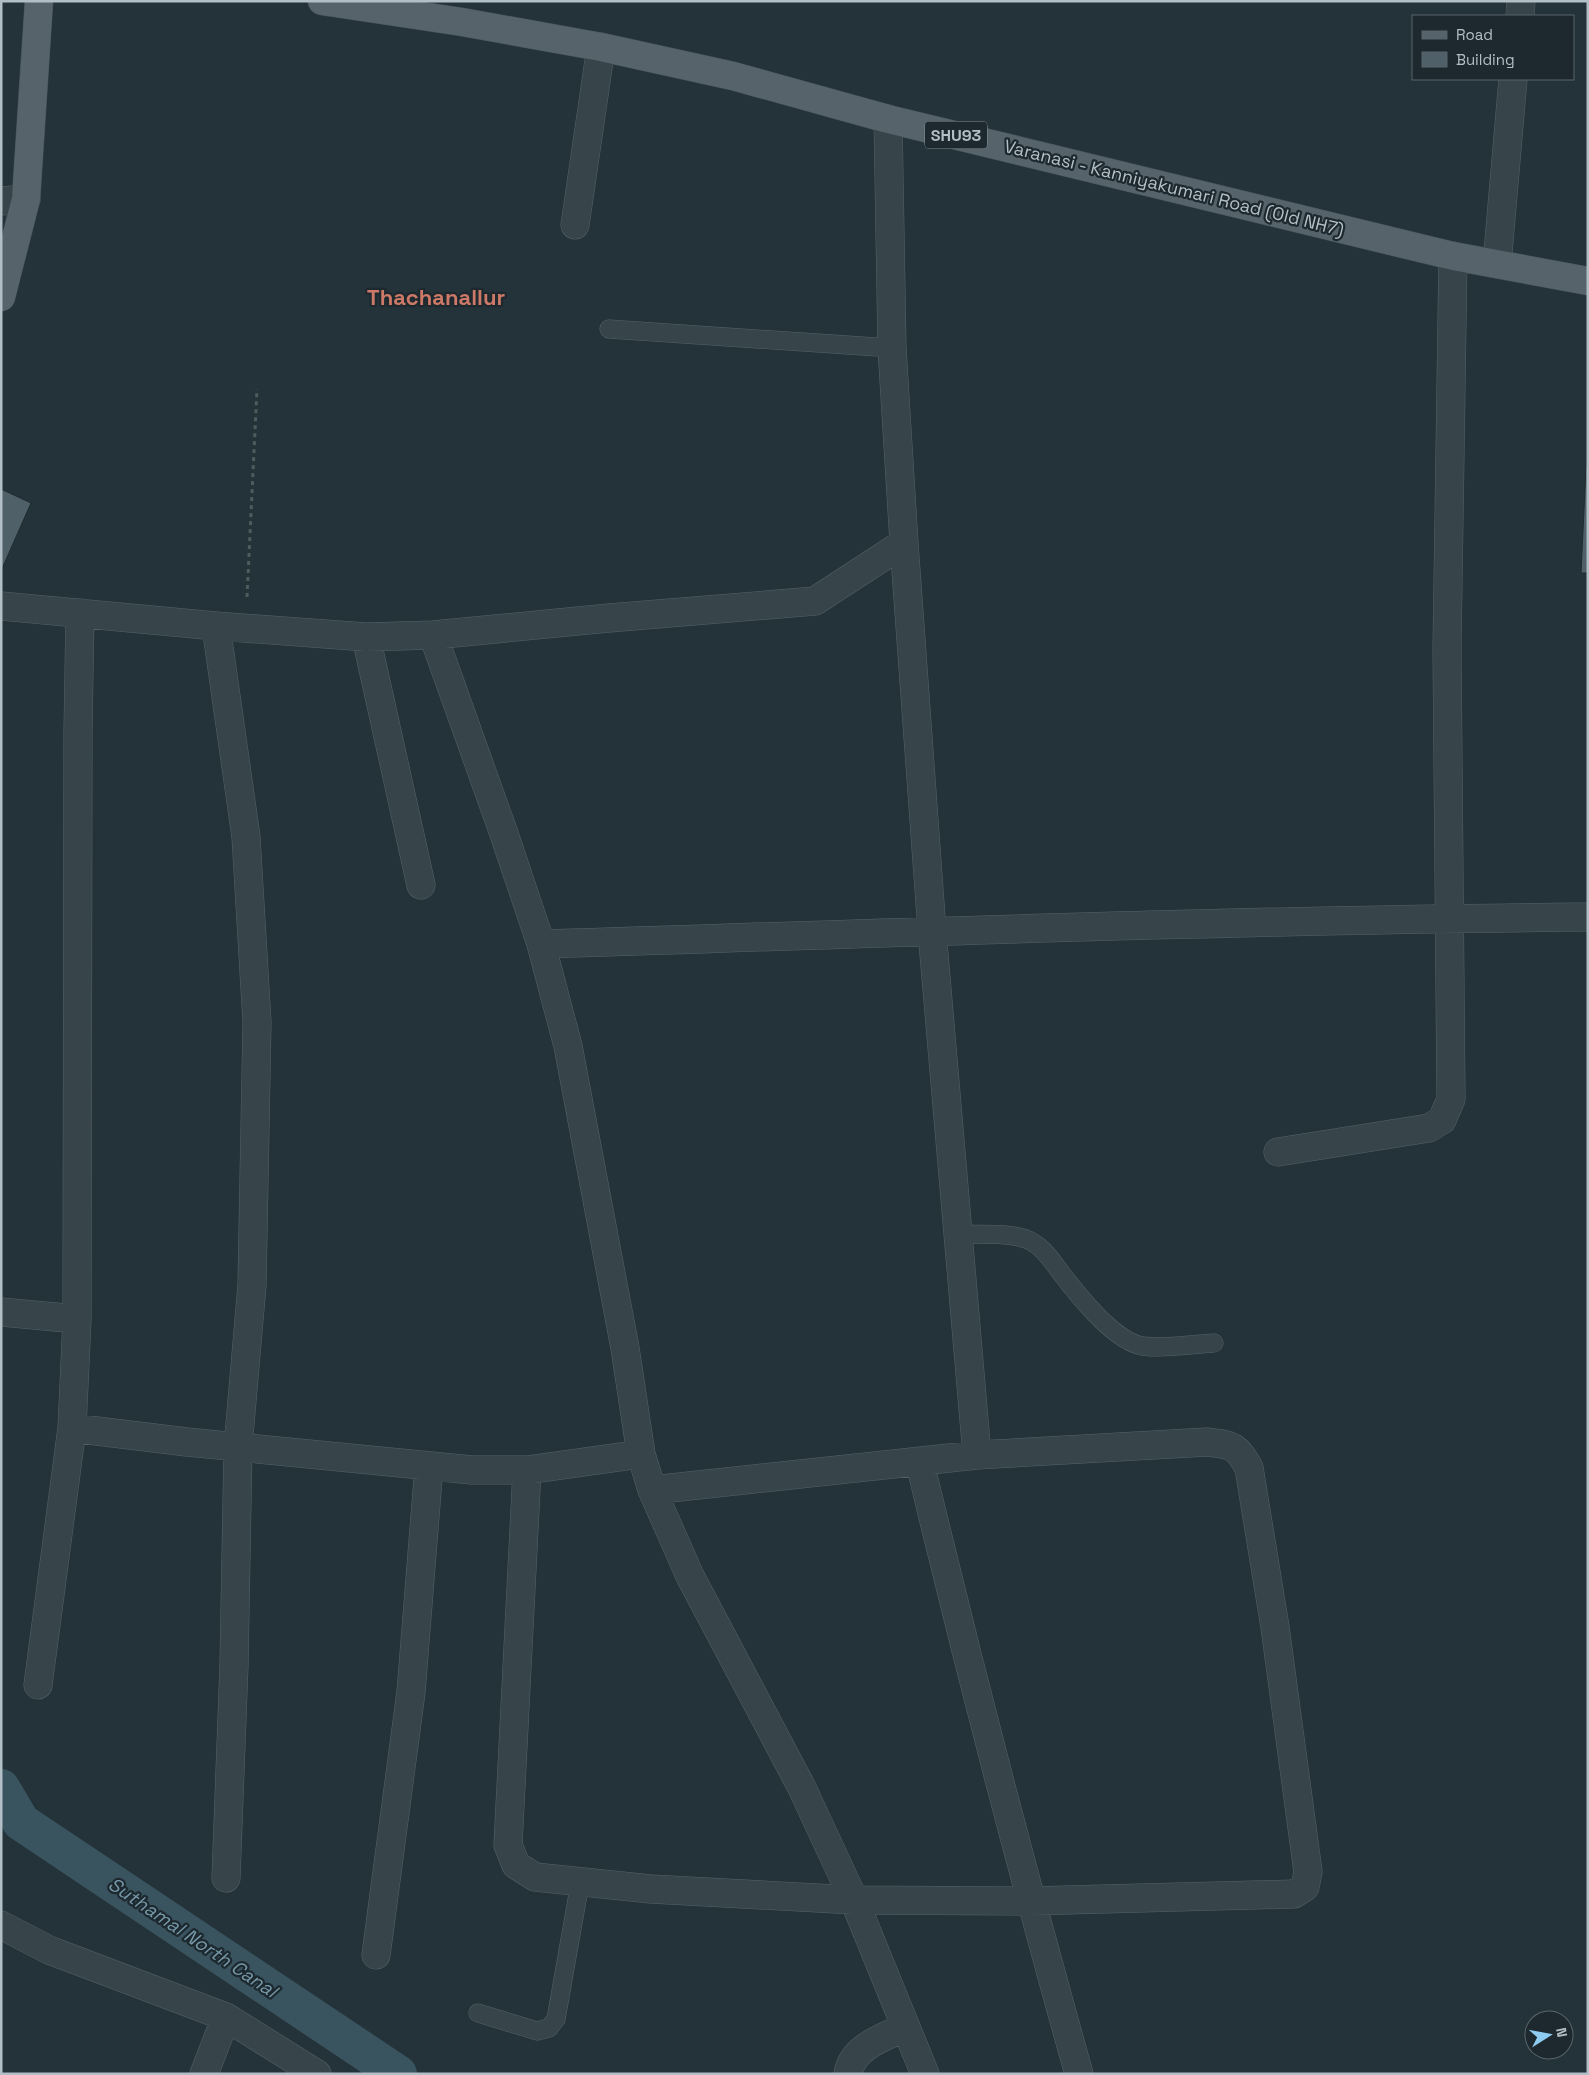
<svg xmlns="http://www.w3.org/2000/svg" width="1589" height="2075" font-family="'Space Grotesk',sans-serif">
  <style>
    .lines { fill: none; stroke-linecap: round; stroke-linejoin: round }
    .canal { stroke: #39535f; stroke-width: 38 }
    .building { fill: #4f6068; stroke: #1f2b31 }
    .service-casing { stroke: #566268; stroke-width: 19 }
    .minor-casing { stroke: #566268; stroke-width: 29 }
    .primary-casing { stroke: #445056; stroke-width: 29 }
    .path { stroke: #4b5e5b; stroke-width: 3; stroke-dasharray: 4 4; stroke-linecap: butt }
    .service { stroke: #37444a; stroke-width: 18 }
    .minor { stroke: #37444a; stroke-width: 28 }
    .primary { stroke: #56636a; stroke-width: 28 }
    .labels { text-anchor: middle; stroke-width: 4.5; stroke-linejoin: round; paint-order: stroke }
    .shield { fill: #1d292f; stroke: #869299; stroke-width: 1 }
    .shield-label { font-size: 16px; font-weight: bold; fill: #b3bfc6 }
    .street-label { font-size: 18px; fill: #b3bfc6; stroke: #1d292f }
    .water-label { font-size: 19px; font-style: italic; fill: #7597a7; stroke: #1d292f }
    .district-label { font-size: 22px; font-weight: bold; fill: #cc7967; stroke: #1d292f }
  </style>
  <rect width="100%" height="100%" fill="#243339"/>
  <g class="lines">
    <path class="canal" d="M1,1788L21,1822L398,2074"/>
  </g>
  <path class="building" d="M1586,467H1588V573H1581Z
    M1,489L31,503L1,571Z"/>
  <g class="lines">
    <g class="service-casing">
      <path id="service" d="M609,329L892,348
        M958,1234C978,1235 1007,1232 1026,1239C1041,1244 1052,1261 1061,1273C1078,1295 1110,1336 1138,1345C1156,1350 1194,1344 1214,1343
        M478,2013L537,2031L549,2028L556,2019L580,1883"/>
    </g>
    <g class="minor-casing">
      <path id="minor" d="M1520,16L1521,1
        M888,119L892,348L904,543L932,931L977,1455
        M1,201L26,199
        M575,225L601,47
        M1497,264L1513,79
        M1,606L216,626L366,637L433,635L503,831L541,944L568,1046L625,1348L641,1454L652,1490L690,1576L802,1788L854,1900L925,2074
        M216,626L246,837L257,1022L252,1285L238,1447L234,1665L226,1878
        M433,635L609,618L815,601L904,543
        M366,637L421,885
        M541,944C890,933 1239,920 1588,917
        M1278,1152L1429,1128L1442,1120L1451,1099L1447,648L1453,256
        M1,1312L77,1319
        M72,1428L187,1442L472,1470H527L641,1454
        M920,1463C969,1668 1022,1871 1079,2074
        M527,1470L508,1845L516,1865L535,1877L651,1889L854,1900L1030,1901L1294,1894L1305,1887L1308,1872L1275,1627L1249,1468C1236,1445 1233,1445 1207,1442L977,1455L652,1490
        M38,1685L72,1428L77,1319L78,732L80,613
        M1,1925L49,1950L226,2017L317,2074
        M376,1955L411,1692L429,1466
        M204,2074L226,2017
        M848,2074C852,2047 884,2037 906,2027"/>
    </g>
    <g class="primary-casing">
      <path id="primary" d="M322,1L462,22L601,47L733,76L888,119L1453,256L1588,281
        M1,297L26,199L39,1"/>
    </g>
    <path class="path" d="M247,597L257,389"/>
    <use href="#service" class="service"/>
    <use href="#minor" class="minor"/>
    <use href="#primary" class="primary"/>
  </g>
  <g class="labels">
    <rect class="shield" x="925" y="121.5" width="62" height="27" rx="4"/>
    <g class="shield-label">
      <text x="956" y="141">SHU93</text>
    </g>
    <g class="street-label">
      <text transform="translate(1174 188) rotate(14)" y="6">Varanasi - Kanniyakumari Road (Old NH7)</text>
    </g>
    <g class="water-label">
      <text transform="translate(193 1937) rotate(34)" y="7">Suthamal North Canal</text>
    </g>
    <g class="district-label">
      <text x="436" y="305">Thachanallur</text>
    </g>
  </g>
  <rect width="1589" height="2075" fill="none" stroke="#b3bfc6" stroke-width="5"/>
  <rect x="1412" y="15" width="162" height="65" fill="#1d292f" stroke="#59656b"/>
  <rect x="1422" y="31" width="25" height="8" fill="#56636a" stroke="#59656b"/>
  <text x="1456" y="40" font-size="15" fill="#b3bfc6">Road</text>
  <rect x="1422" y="52" width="25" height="15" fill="#4f6068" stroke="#59656b"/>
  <text x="1456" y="65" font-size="15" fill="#b3bfc6">Building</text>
  <g transform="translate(1549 2035) rotate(79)"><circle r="24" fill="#1d292f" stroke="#59656b"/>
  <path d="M0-4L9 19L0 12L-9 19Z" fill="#8dccf0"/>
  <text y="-8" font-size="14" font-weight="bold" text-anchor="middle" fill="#b3bfc6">N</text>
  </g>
</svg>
